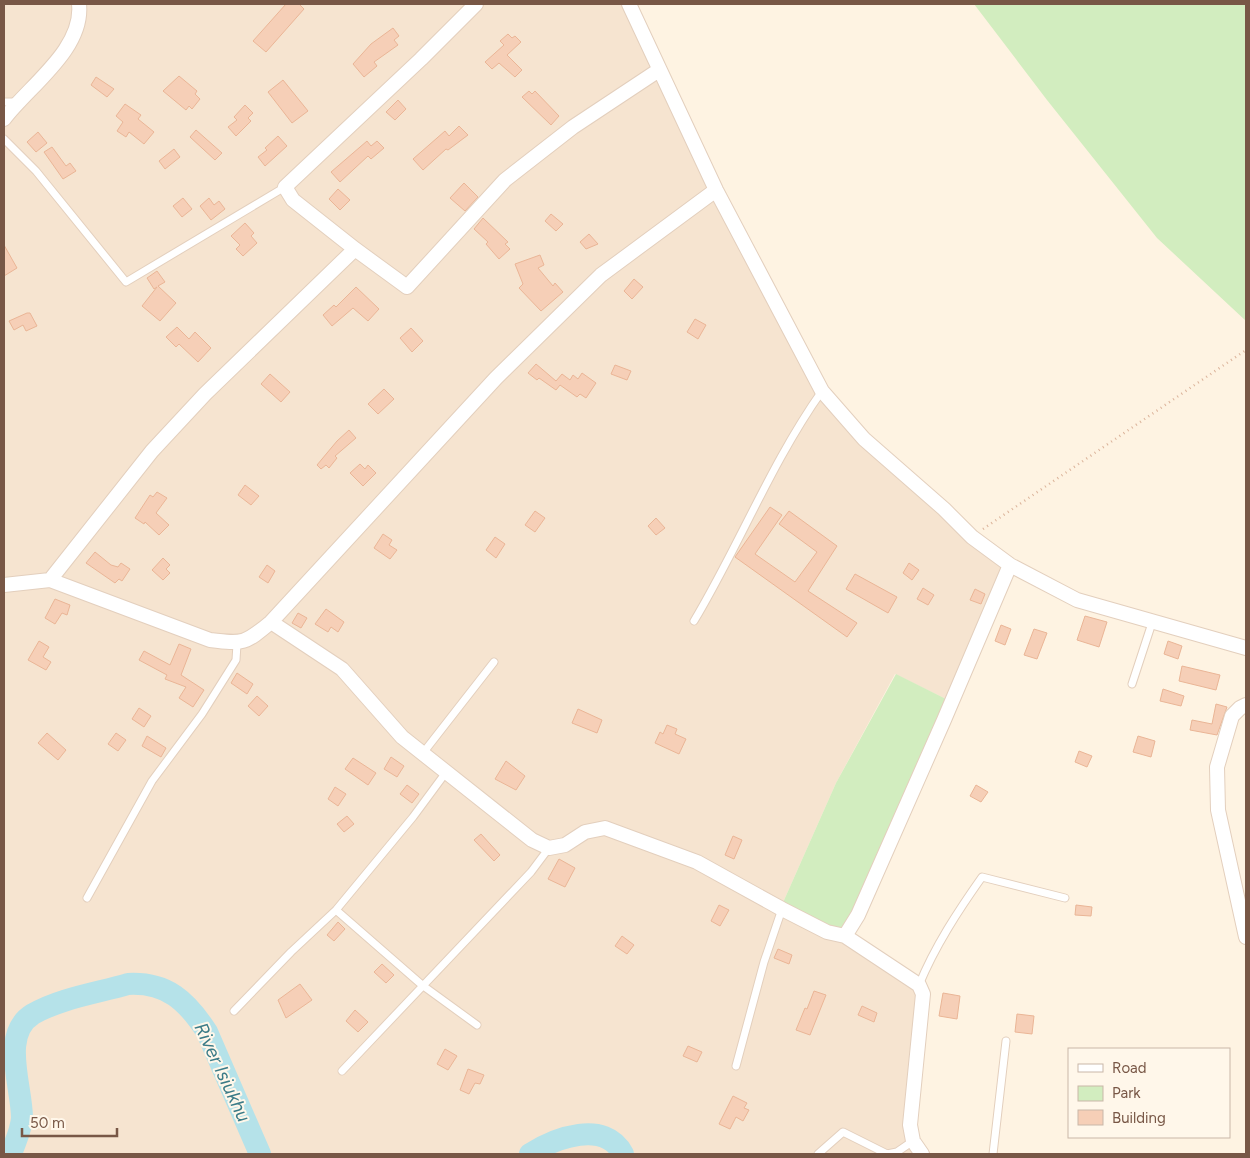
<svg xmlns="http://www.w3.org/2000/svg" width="1250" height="1158" font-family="Figtree,sans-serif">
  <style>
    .residential { fill: #f6e4d0 }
    .green { fill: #d2edbf }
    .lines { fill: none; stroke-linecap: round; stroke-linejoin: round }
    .river { stroke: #b5e2e9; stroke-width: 22 }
    .building { fill: #f6cfb7; stroke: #eab596 }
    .lane-casing { stroke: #e3cfbd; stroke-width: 9 }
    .street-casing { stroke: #e3cfbd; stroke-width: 16 }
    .path { stroke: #dbb39a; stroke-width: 2.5; stroke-dasharray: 1 4; stroke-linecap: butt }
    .lane { stroke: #fff; stroke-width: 7 }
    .street { stroke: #fff; stroke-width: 14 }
    .labels { text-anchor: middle; stroke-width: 4; stroke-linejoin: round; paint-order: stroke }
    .water-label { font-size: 19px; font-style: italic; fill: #3b7b87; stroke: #fff7ea }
  </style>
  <rect width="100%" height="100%" fill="#fef3e2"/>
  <path class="residential" d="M4,4H629L818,391L1009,565L950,701L895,674L836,783L781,907L917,984L912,1125L923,1154H4Z"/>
  <path class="green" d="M974,4H1246V321L1157,238L1047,100Z
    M896,674L950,701L844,935L781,907L836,783Z"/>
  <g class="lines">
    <path class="river" d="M11,1154C15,1142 21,1131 22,1118C22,1086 0,1034 33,1014C61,998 97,993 128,984C167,982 187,1001 207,1032L260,1154
      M530,1154C555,1138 605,1119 623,1154"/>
  </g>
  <path class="building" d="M286,4H299L304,9L266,52L253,41Z
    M393,28L399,36L394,40L398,45L374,62L377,66L364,77L353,64L371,44Z
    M508,34L512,38L515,36L521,42L507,55L522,70L515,77L499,63L492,69L485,62L504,45L500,41Z
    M179,76L197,91L195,94L200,99L192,109L189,106L186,110L163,91Z
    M96,77L114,89L107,97L91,85Z
    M283,80L308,111L292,123L268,92Z
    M529,91L532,94L535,91L559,116L551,125L522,97Z
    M398,100L406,109L395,120L386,112Z
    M125,104L141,115L138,119L154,132L144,144L129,132L126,137L117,131L123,122L116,116Z
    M245,105L253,113L248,118L251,121L236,136L228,127L237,120L234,117Z
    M459,126L468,135L448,150L446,149L423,170L413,159L445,131L449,136Z
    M196,130L222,153L215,160L190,137Z
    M38,132L47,143L36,152L27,142Z
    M278,136L287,146L265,166L258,157L267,150L265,148Z
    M367,141L371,146L377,141L384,148L371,159L368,156L340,182L331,172Z
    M52,147L66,166L70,163L76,171L63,179L44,152Z
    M174,149L180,157L165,169L159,161Z
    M464,183L478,197L465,211L450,198Z
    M338,189L350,200L340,210L329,199Z
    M183,198L192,209L182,217L173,206Z
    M209,198L214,205L219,201L225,209L211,220L200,206Z
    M551,214L563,224L556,231L545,221Z
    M483,218L508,242L505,244L510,249L499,259L486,244L488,242L474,229Z
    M245,223L254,233L251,236L257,243L243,256L236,249L240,245L231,236Z
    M589,234L598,244L586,249L580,242Z
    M4,245L17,268L4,276Z
    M540,255L544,265L538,268L553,286L555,283L563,292L541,311L519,288L523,284L515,264Z
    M157,271L165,282L158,286L176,303L160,321L142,306L157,287L154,289L147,278Z
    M634,279L643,287L632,299L624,291Z
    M356,287L379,309L368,321L353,308L332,326L323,315L334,305L336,307Z
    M27,313H30L37,326L26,331L23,325L14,330L9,321Z
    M695,319L706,325L698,339L687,332Z
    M177,327L189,339L195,332L211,348L198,362L179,344L176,347L166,337Z
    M411,328L423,341L412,352L400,338Z
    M536,364L556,381L562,374L570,380L573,375L578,379L582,373L596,383L586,398L580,394L577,397L560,385L556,390L539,378L537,380L528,373Z
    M615,365L631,371L627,380L611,374Z
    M270,374L290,392L281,402L261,384Z
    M384,389L394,399L378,414L368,404Z
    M349,430L356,438L335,456L337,458L329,468L326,465L321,469L317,465L337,441Z
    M360,464L365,469L368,465L376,473L363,486L350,473Z
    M245,485L259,496L251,505L238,495Z
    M157,492L167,498L156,513L169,525L159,535L145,522L144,524L135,518L150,495L153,497Z
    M770,507L782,515L755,554L795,582L817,552L779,524L789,511L837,546L808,591L857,623L847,637L735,557Z
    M535,511L545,518L535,532L525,525Z
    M656,518L665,528L656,535L648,526Z
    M383,534L392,540L389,545L397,550L390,559L374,548Z
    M495,537L505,544L496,558L486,550Z
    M95,552L111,565L118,567L121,563L130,569L122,581L119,579L115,583L86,563Z
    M163,558L170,565L166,569L170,573L163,580L152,570Z
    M909,563L919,570L912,580L903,573Z
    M267,565L275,571L268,583L259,577Z
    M855,574L897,597L888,613L846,589Z
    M923,588L934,595L928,605L917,599Z
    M975,589L985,594L981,604L970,600Z
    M55,599L70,605L67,615L62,613L55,624L45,618Z
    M326,609L344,622L338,632L331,627L328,632L315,624Z
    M298,613L307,618L301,628L292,623Z
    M1085,616L1107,622L1099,647L1077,640Z
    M1001,625L1011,629L1005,645L995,641Z
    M1034,629L1047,633L1037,659L1024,655Z
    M39,641L49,647L43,657L51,662L46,670L28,660Z
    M1168,641L1182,646L1178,659L1164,654Z
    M179,644L191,649L181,675L204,690L193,707L179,698L186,687L165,679L167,675L139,660L144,651L170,665Z
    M1182,666L1220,675L1216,690L1179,681Z
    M237,673L253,684L247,694L231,683Z
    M1163,689L1184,696L1181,706L1160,701Z
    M257,696L268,706L259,716L248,706Z
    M1216,704L1227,707L1217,735L1190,730L1192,720L1212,724Z
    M139,708L151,716L144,727L132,719Z
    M578,709L602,720L597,733L572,723Z
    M667,725L677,729L675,734L686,739L679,754L655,743L660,732L663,734Z
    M47,733L66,750L58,760L38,743Z
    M116,733L126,740L118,751L108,744Z
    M147,736L166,748L161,757L142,746Z
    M1138,736L1155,741L1151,757L1133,752Z
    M1079,751L1092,756L1087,767L1075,762Z
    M391,757L404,766L397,777L384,769Z
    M353,758L376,773L368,785L345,769Z
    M506,761L525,776L516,790L495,779Z
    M407,785L419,794L412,803L400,794Z
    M976,785L988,792L981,802L970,796Z
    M335,787L346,794L338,806L328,799Z
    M347,816L354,824L344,832L337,824Z
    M481,834L500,855L494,861L474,840Z
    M733,836L742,840L734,859L725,855Z
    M559,859L575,868L565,887L548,879Z
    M719,905L729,910L720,926L711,921Z
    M1076,905L1092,907L1091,916L1075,915Z
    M338,922L345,929L334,941L327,935Z
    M622,936L634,945L627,954L615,946Z
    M778,949L792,955L789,964L774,958Z
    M382,964L394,975L386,983L374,972Z
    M300,984L312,1000L286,1018L278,1000Z
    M814,991L826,995L810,1035L796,1030L805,1008L807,1009Z
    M943,993L960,996L957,1019L939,1016Z
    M862,1006L877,1013L874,1022L858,1015Z
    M355,1010L368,1022L358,1032L346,1021Z
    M1017,1014L1034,1016L1032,1034L1015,1032Z
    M688,1046L702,1052L697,1062L683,1056Z
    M445,1049L457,1056L448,1070L437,1064Z
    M468,1069L484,1075L480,1084L475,1083L469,1094L460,1090Z
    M733,1096L747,1103L744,1108L749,1110L743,1121L736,1117L730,1129L719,1124Z"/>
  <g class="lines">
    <g class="lane-casing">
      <path id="lane" d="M4,102H17
        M4,139L36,171L126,282L285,187
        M694,621C739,546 771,463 822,391
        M1132,684L1152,623
        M423,753L494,662
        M87,898L152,781L202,714L236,660L237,644
        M336,910L422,985L477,1025
        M919,985C935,946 958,911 982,877L1065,898
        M234,1011L291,952L336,910L413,817L447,771
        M736,1066L764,962L782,909
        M342,1071L531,872L549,848
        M818,1154L843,1132L887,1154L897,1152L913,1141
        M993,1154L1006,1041"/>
    </g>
    <g class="street-casing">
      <path id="street" d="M629,4L716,190L822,391L864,439L944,509L972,537L1010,565L1077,600L1246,648
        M4,119C29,86 84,49 79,4
        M355,249L407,287L505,180L573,127L659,70
        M50,580L152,451L205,394L355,249L293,200L285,187L421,59L476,4
        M4,585L50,580L210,640C243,644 245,644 271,622L496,378L601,275L716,190
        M271,622L342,669L402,737L532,840L549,848L565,845L585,832L605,828L697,862L782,909L827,932L845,936L858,915L944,720L1010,565
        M1246,705L1240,708L1232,716L1217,767L1218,810L1246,937
        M845,936L919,985L923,994L910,1125L913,1141L922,1154"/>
    </g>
    <path class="path" d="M983,529L1246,350"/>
    <use href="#lane" class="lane"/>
    <use href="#street" class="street"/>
  </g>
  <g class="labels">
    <g class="water-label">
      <text transform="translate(223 1072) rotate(65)" y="7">River Isiukhu</text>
    </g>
  </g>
  <rect width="1250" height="1158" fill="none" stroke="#785746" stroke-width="10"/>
  <rect x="1068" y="1048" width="162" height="90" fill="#fff7ea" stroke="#c9b7a8"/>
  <rect x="1078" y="1064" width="25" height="8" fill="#ffffff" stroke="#c9b7a8"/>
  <text x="1112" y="1073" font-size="15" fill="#785746">Road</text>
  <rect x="1078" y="1086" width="25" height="15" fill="#d2edbf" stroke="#c9b7a8"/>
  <text x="1112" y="1098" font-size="15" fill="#785746">Park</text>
  <rect x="1078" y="1110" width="25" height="15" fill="#f6cfb7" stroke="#c9b7a8"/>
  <text x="1112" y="1123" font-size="15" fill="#785746">Building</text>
  <path d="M22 1128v8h95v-8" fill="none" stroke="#785746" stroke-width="2.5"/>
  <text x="30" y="1128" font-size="15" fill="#785746" stroke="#fff7ea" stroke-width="4" paint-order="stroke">50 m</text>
</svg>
